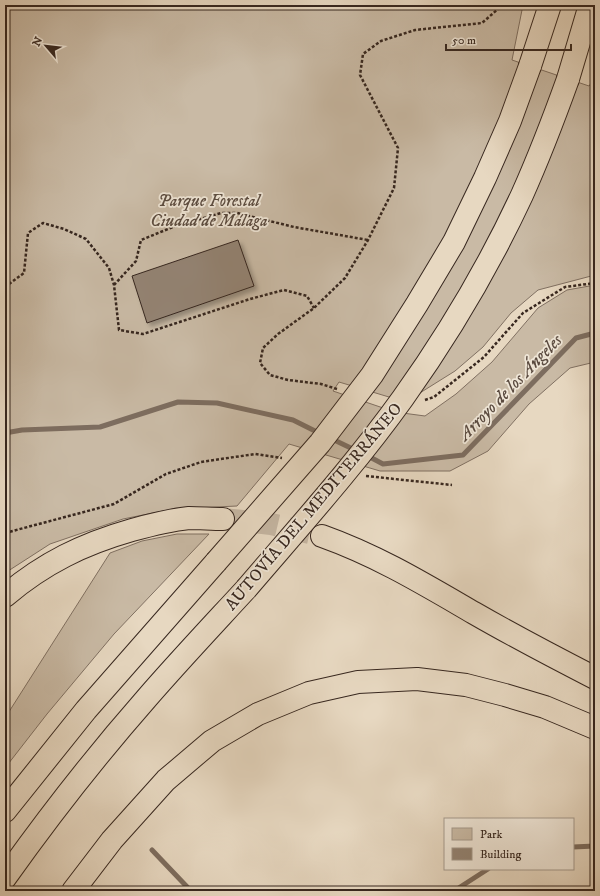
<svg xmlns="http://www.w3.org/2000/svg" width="600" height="896" font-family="'IM FELL DW Pica',serif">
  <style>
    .green { fill: #c9baa5; stroke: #807062 }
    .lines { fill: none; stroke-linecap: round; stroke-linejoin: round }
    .stream { stroke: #7d6d5f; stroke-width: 5 }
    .building { fill: #938373; stroke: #37271f; filter: url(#shadow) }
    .motorway-tunnel { stroke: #c4b5a1; stroke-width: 22; stroke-dasharray: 22 11; stroke-linecap: butt }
    .motorway-casing { stroke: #37271f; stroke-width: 24 }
    .path { stroke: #37271f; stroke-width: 2.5; stroke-dasharray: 3 2; stroke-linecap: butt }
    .motorway { stroke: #e7d8c1; stroke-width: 22 }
    .motorway-bridge-casing { stroke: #37271f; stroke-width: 24; stroke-linecap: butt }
    .motorway-bridge { stroke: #e7d8c1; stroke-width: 22 }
    .labels { text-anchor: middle; stroke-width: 3.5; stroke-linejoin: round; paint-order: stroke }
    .park-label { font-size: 17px; font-style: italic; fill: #5c4c40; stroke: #efe6d7 }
    .street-label { font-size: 17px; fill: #37271f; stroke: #efe6d7 }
    .water-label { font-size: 18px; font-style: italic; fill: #5a4a3f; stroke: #efe6d7 }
  </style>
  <defs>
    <filter id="shadow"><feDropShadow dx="3.5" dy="3.5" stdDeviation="2" flood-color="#0004"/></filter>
  </defs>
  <rect width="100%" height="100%" fill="#e7d8c1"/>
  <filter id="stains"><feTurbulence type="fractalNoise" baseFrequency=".005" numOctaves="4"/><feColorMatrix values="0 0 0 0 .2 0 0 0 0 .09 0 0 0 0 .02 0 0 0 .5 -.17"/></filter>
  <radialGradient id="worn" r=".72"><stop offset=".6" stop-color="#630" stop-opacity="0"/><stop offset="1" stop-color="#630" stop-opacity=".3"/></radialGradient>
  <path class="green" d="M5,5H523L512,60L589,86L595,78V275L538,290L511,313L483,347L455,371L415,396L389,397L339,382L333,391L395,412L425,416L456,394L492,362L538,308L567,290L595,285V362L570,368L529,404L488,451L450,471H380L289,444L237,506L173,509L123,519L50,544L5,573Z
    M177,534H209L114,634L47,714L5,768V718L110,553L142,541Z"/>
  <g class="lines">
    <path class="stream" d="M5,433L22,430L100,427L178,402L217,403L293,420L321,434
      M330,438L357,451
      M366,455L383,464L463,455L576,338L595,333
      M573,847L595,846
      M152,850L191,891
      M454,891L488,869"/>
  </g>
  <path class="building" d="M238,240L254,286L147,323L132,276Z"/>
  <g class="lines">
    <path class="motorway-tunnel" d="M223,519L271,524L322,536"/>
    <g class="motorway-casing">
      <path id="motorway" d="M530,66L550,5
        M568,79L590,5
        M322,536C378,556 424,584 474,613C514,636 554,657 595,678
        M5,596C44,563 83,544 132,530C150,525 170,520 189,518C200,518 212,519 223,519
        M5,811L86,710L216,562
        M5,878C49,816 96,756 146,699C178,662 212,626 246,589
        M73,891L112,840L166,780L212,741L258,714L309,693L358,682L417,679L466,685L505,695L545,707L595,728"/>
    </g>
    <path class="path" d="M114,285L136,261L141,240L173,227L221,213H237L294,227L368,240
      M5,287L24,273L28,233L43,223L64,229L86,239L109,268L114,285L119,330L143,334L250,299L284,290L307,296L314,308
      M337,389L321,384L288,380L270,375L260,363L263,348L278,334L314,308L345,278L368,240L394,188L398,148L360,75L363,54L381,41L415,30L482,23L498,9V5
      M425,400L434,397L484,357L523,313L565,287L595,283
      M366,476L452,485
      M5,533L114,504L166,474L201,462L255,454L282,458"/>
    <use href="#motorway" class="motorway"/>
    <g class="motorway-bridge-casing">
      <path id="motorway-bridge" d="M216,562L320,443L372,375L417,304L454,242L485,178L510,121L530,66
        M246,589C299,527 355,465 403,398C448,335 489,266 522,195C539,157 554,118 568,79"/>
    </g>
    <use href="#motorway-bridge" class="motorway-bridge"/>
  </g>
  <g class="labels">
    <g class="park-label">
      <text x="209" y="206">Parque Forestal<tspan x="209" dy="20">Ciudad de Málaga</tspan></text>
    </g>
    <g class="street-label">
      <text transform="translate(313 506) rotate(-50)" y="6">AUTOVÍA DEL MEDITERRÁNEO</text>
    </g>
    <g class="water-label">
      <text transform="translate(510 387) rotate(-46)" y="6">Arroyo de los Ángeles</text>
    </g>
  </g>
  <rect width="600" height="896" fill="none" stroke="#e7d8c1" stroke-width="20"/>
  <rect x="6" y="6" width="588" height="884" fill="none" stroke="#37271f" stroke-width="2"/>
  <rect x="10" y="10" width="580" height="876" fill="none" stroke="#37271f"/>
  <rect x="444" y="818" width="130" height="52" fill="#efe6d7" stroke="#a59a8d"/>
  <rect x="452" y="828" width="20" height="12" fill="#c9baa5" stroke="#a59a8d"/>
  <text x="480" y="838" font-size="12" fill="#37271f">Park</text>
  <rect x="452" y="848" width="20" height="12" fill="#938373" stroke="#a59a8d"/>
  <text x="480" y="858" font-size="12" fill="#37271f">Building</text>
  <g transform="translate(46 46) rotate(298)" stroke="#efe6d7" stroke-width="3" paint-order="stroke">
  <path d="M0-3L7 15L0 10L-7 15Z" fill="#37271f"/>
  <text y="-6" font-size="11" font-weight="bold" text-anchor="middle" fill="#37271f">N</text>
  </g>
  <path d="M446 44v6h125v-6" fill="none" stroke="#37271f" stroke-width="2"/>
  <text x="452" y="44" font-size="12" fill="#37271f" stroke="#efe6d7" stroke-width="3" paint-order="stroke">50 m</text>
  <rect width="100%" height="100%" filter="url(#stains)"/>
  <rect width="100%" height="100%" fill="url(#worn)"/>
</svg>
